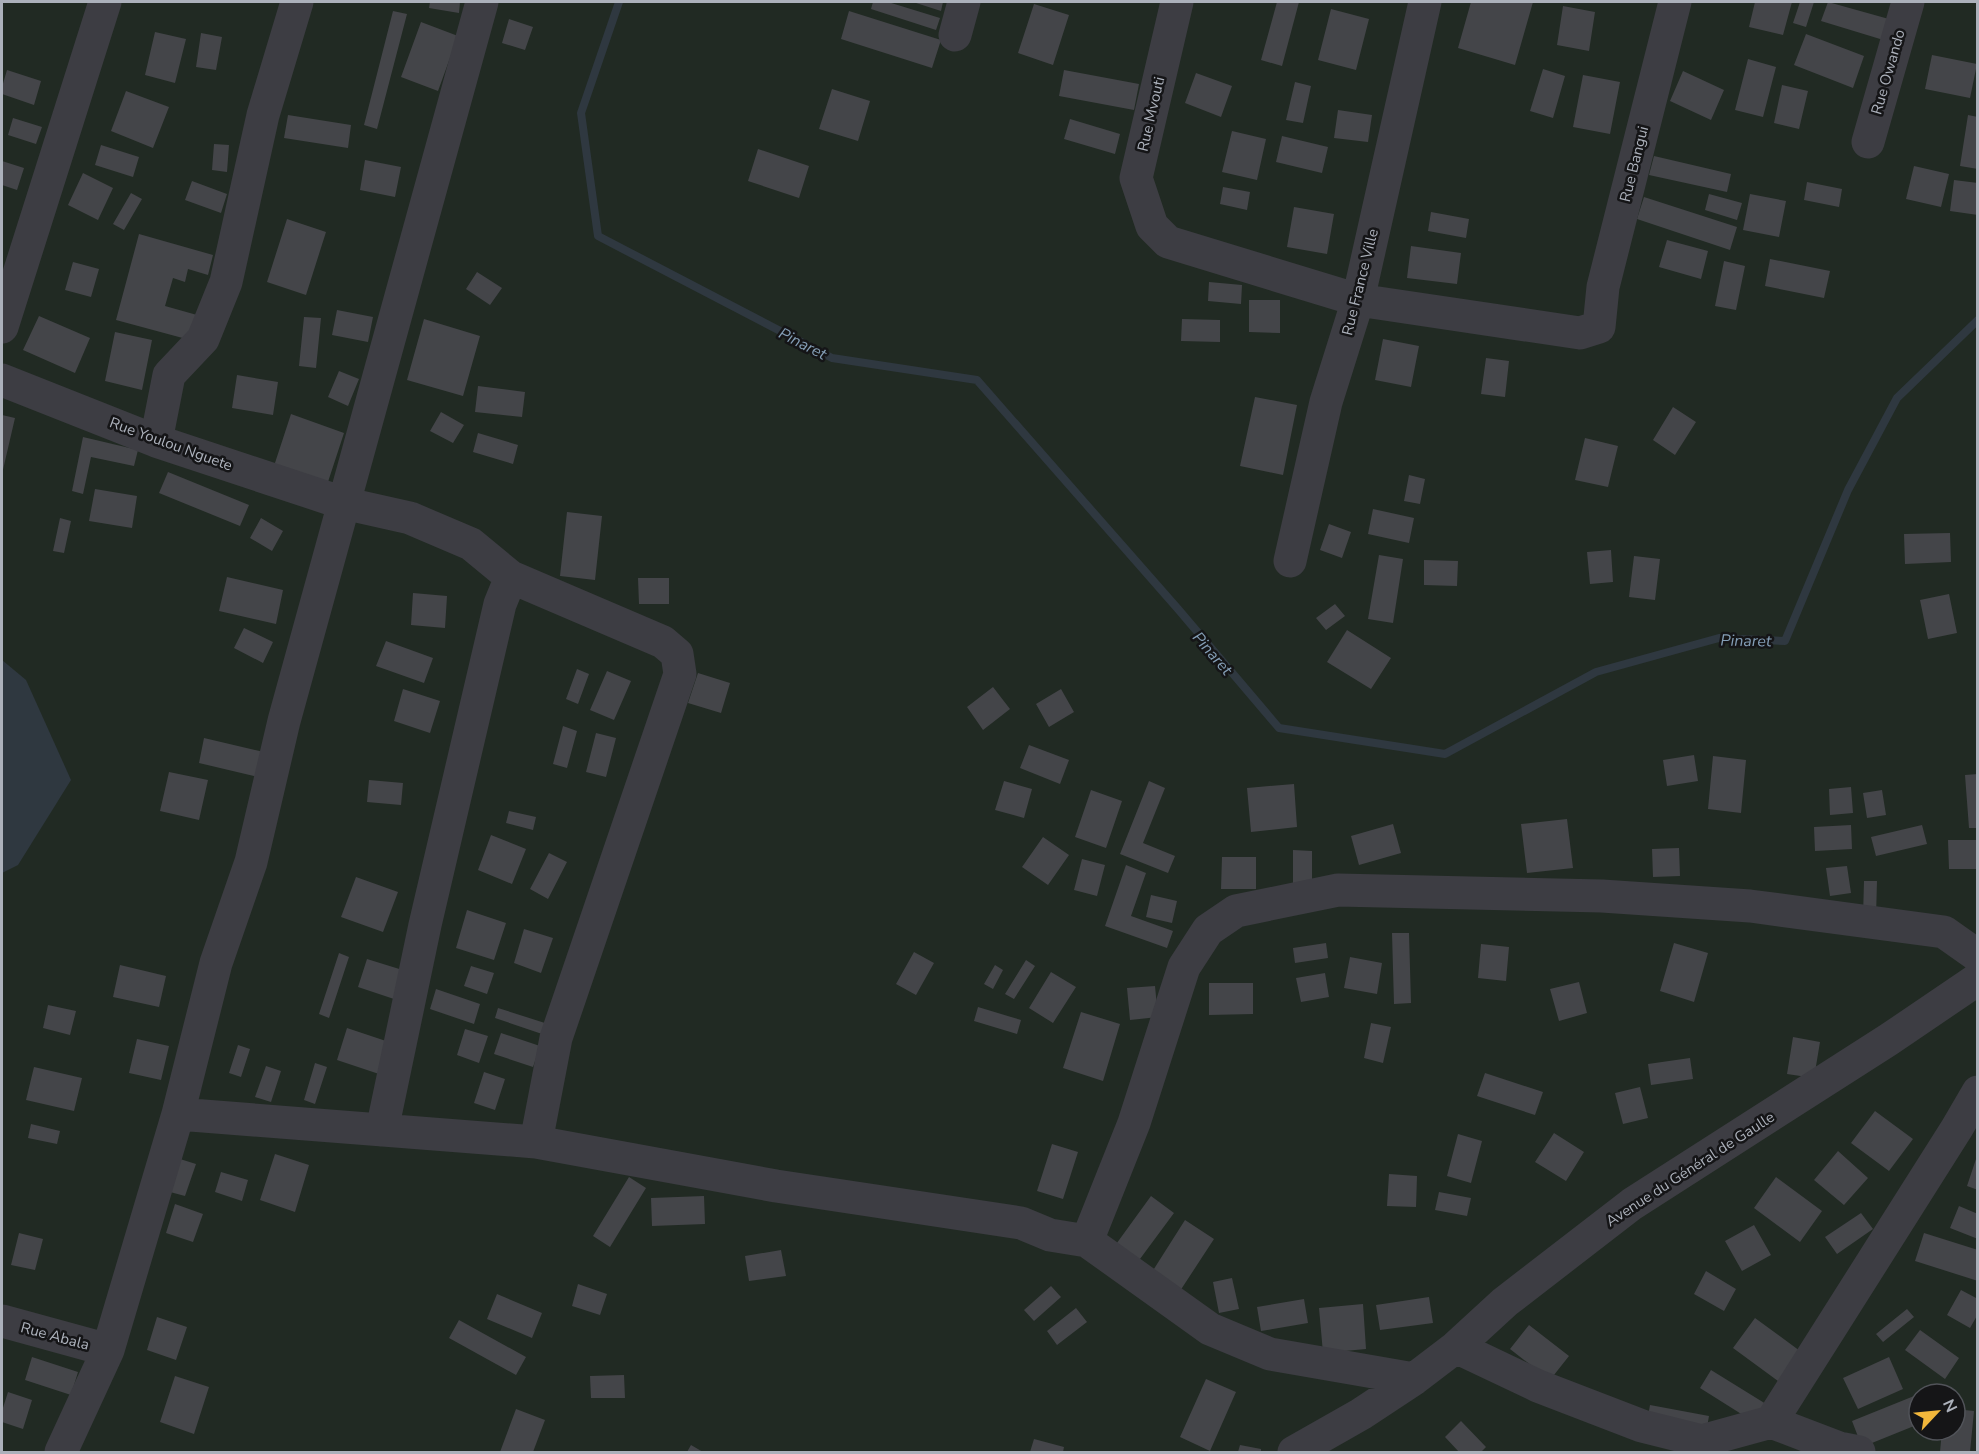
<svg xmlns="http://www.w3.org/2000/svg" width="1979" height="1454" font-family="'Nunito Sans',sans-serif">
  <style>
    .green { fill: #212a23; fill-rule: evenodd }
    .water { fill: #2f3840 }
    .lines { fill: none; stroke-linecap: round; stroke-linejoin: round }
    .stream { stroke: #2f3840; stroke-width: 8 }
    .building { fill: #444549 }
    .minor { stroke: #3d3d43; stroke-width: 33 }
    .labels { text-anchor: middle; stroke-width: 5; stroke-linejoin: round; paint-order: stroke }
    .street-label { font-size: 15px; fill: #acb1bb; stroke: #151517 }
    .water-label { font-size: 16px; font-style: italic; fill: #849eb6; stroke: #151517 }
  </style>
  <rect width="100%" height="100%" fill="#1a1a1c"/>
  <path class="green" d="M2,2H1977V1452H2ZM1919,1394H1955V1430H1919Z"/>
  <path class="water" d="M2,660L26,680L71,780L18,865L2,873Z"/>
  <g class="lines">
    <path class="stream" d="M619,2L581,113L598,236L832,358L977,380L1178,609L1279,728L1445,754L1596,672L1719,638L1785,641L1848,490L1897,398L1978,320"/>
  </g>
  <path class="building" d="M430,2H460L459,13L429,8Z
    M873,2H888L940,18L936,30L871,9Z
    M913,2H943L941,11Z
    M1277,2H1299L1282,66L1261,60Z
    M1471,2H1533L1515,65L1458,48Z
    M1755,2H1792L1783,35L1749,27Z
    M1800,2H1814L1806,27L1793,23Z
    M1828,2L1896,21L1890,42L1821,21Z
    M1034,4L1069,15L1053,65L1018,53Z
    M1563,6L1595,12L1589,51L1557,45Z
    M1331,9L1369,19L1356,70L1318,60Z
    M393,11L407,14L377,129L364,125Z
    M849,11L941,40L932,68L841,39Z
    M509,19L533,27L525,50L502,43Z
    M421,22L458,36L438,91L401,77Z
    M155,32L186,39L175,83L145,75Z
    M201,33L222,37L216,70L196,67Z
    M1806,34L1864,56L1853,88L1794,65Z
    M1932,55L1977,64L1970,98L1925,89Z
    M1748,59L1776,67L1763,117L1735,110Z
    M1543,69L1565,76L1553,118L1530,111Z
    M7,70L41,81L34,105L2,94V87Z
    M1064,70L1139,84L1134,110L1059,96Z
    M1683,71L1724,90L1711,120L1670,101Z
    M1196,73L1232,86L1221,117L1185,103Z
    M1583,75L1620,82L1610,134L1573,127Z
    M1295,82L1311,86L1303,123L1286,120Z
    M1782,85L1808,91L1799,129L1774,123Z
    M832,89L870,101L858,141L819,129Z
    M126,91L169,107L153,148L111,131Z
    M1338,110L1372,115L1368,142L1334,138Z
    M288,115L351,125L348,148L284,138Z
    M1968,115L1978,117V169L1960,166Z
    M13,118L42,127L36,144L8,135Z
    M1070,119L1120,134L1115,154L1064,139Z
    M1232,131L1266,139L1257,180L1222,172Z
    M1282,136L1328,147L1322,173L1276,162Z
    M214,144L229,145L227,172L212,170Z
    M101,145L139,157L133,177L95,165Z
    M758,149L809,166L799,198L748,181Z
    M1654,156L1731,174L1727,192L1649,175Z
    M365,160L401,167L395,197L360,190Z
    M2,161L24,168L17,190L2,185Z
    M1914,166L1949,174L1941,207L1906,199Z
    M83,173L113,188L98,220L68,205Z
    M1954,180L1978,183V215L1950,211Z
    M192,181L227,194L221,213L185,200Z
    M1807,182L1842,189L1839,207L1804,200Z
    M1223,187L1250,192L1247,210L1220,204Z
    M131,193L142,199L124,230L113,224Z
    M1709,194L1742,203L1737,220L1705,210Z
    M1750,194L1786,201L1779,237L1743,230Z
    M1644,197L1737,227L1730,250L1637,219Z
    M1294,207L1334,214L1327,254L1287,247Z
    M1431,212L1469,219L1466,238L1428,231Z
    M287,219L326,232L306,295L267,282Z
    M139,234L213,255L208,275L188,269L185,282L173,278L165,306L197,315L190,340L116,320Z
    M1667,240L1708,251L1701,279L1659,267Z
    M1411,246L1461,253L1457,284L1407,278Z
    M1770,259L1830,271L1824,298L1765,286Z
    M1724,261L1745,266L1736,310L1715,306Z
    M73,262L99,269L91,297L65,290Z
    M477,272L502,288L490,305L466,289Z
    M1209,282L1242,285L1241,304L1208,301Z
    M1249,300H1280V333L1249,332Z
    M337,310L373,317L368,342L332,335Z
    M39,316L90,338L75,373L23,350Z
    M304,317L321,318L316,368L299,366Z
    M424,319L480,336L463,396L407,380Z
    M1182,319L1220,320V342L1181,341Z
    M115,332L152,340L142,390L105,381Z
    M1383,339L1419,346L1411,387L1375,380Z
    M1486,358L1509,361L1505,397L1481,394Z
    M339,371L359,379L348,406L328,397Z
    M237,375L278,382L273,415L232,408Z
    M478,386L525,392L522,417L475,412Z
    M1255,397L1297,405L1283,475L1240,466Z
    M1673,407L1696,422L1675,455L1653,440Z
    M441,412L464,425L453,443L430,431Z
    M291,414L344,433L326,488L273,469Z
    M2,415L15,418L2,474Z
    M478,433L518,445L513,464L473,452Z
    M83,437L138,450L134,466L91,457L83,494L72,491Z
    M1585,438L1618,446L1608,487L1575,480Z
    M168,472L249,505L240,526L159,493Z
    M1409,475L1425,479L1420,504L1404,501Z
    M95,489L137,496L132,528L89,521Z
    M1373,509L1414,518L1409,543L1368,534Z
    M567,512L602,516L595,580L560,576Z
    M60,518L71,521L64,553L53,551Z
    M261,518L283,531L272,551L250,538Z
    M1329,524L1351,532L1342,558L1320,550Z
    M1950,533L1951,562L1905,564L1904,534Z
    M1611,550L1613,582L1590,584L1587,552Z
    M1379,555L1403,559L1393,623L1368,619Z
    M1634,556L1660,559L1655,600L1629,597Z
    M1424,560L1458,561L1457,586L1424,585Z
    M227,577L283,590L276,624L219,611Z
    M638,578H669V604H639Z
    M413,593L447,596L445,628L411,625Z
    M1949,594L1957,633L1928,639L1920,600Z
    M1335,604L1345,616L1326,630L1316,618Z
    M244,628L273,642L263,663L234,648Z
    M1347,630L1391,658L1371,689L1327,662Z
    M386,641L433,658L424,683L376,666Z
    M577,669L589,674L578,704L566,699Z
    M607,671L631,681L614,720L590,710Z
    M698,673L730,683L721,713L688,703Z
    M993,687L1010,709L983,730L967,707Z
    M403,689L440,701L430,733L394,721Z
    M1061,689L1074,712L1049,727L1036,704Z
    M563,726L577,731L567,768L553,764Z
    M596,733L616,738L606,777L586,772Z
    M204,738L264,752L258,777L199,763Z
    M1029,745L1069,760L1060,784L1020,768Z
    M1694,755L1698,781L1667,786L1663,760Z
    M1713,756L1746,760L1741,813L1708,809Z
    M169,772L208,780L199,820L160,811Z
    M1978,774V828H1969L1965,775Z
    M369,780L403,783L401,805L367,802Z
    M1004,781L1032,789L1024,818L995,810Z
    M1149,781L1165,788L1143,843L1175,856L1168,873L1120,854Z
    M1294,784L1297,827L1251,832L1247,788Z
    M1851,787L1853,813L1830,815L1829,789Z
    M1091,790L1122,801L1106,848L1075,837Z
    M1882,790L1886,815L1867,818L1863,793Z
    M509,811L536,817L533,830L506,823Z
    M1567,819L1573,868L1527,873L1521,824Z
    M1393,824L1401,853L1359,865L1351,836Z
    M1851,825L1852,849L1815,851L1814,827Z
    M1922,825L1927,844L1876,856L1871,837Z
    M491,835L526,849L512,884L478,870Z
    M1043,837L1069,855L1048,885L1022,867Z
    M1948,840H1978V869H1949Z
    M1679,848L1680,876L1653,877L1652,849Z
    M1293,850L1312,851V890H1293Z
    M549,853L567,862L548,899L530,889Z
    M1222,857H1256V889H1221Z
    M1082,859L1105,865L1097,896L1074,890Z
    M1126,865L1146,873L1131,916L1173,931L1167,948L1105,926Z
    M1847,866L1851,893L1830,896L1826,868Z
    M356,877L398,892L383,932L341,917Z
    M1864,881H1877L1876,917H1863Z
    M1151,895L1177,901L1172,923L1146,917Z
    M467,910L506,923L494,960L456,948Z
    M524,929L553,938L541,973L514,963Z
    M1392,933H1409L1411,1003L1394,1004Z
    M1326,943L1328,958L1295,963L1293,948Z
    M1674,943L1708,953L1694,1002L1660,991Z
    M1481,944L1509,947L1506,981L1478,978Z
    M914,952L934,963L916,995L896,984Z
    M339,953L349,957L329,1018L319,1014Z
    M1350,957L1382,963L1377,994L1344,988Z
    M367,959L409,972L400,1001L358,987Z
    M1026,960L1035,966L1014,999L1005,994Z
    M120,965L166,976L159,1007L113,997Z
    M995,965L1003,970L993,989L984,984Z
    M471,966L494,973L487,994L464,986Z
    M1051,972L1076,987L1053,1023L1029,1008Z
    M1325,973L1329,997L1301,1002L1296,978Z
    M1579,982L1587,1013L1559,1021L1550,989Z
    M1209,983H1253V1014L1209,1015Z
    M1155,986L1158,1017L1130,1020L1127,988Z
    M436,989L480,1004L474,1024L430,1009Z
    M48,1005L76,1011L70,1035L43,1028Z
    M978,1007L1021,1020L1017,1034L974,1021Z
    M498,1008L548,1024L545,1035L495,1018Z
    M1081,1012L1120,1024L1103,1081L1063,1068Z
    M1371,1023L1391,1027L1383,1063L1364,1058Z
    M347,1028L389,1042L379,1074L337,1060Z
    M465,1029L488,1036L479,1063L457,1055Z
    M501,1033L540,1046L533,1067L494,1054Z
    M1793,1037L1820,1042L1814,1078L1787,1074Z
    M137,1039L169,1046L161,1080L129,1073Z
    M238,1045L250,1049L241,1077L229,1073Z
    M1690,1058L1693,1079L1651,1085L1648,1064Z
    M315,1063L327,1067L315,1104L304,1100Z
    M266,1066L281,1071L271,1102L255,1097Z
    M34,1067L82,1078L74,1111L26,1100Z
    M484,1072L505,1079L495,1110L474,1103Z
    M1485,1073L1543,1092L1535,1115L1477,1096Z
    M1640,1087L1648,1118L1623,1124L1615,1093Z
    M1875,1111L1913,1139L1889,1171L1851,1143Z
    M31,1124L60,1131L57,1144L28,1138Z
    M1554,1133L1584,1152L1566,1181L1535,1162Z
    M1458,1134L1482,1141L1471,1183L1447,1176Z
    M1052,1144L1078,1152L1063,1199L1037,1191Z
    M1838,1151L1868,1178L1844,1205L1814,1180Z
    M275,1154L309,1165L295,1212L260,1200Z
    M1977,1156H1978V1190L1967,1186Z
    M180,1159L196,1164L185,1196L170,1192Z
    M221,1172L248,1180L242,1201L215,1192Z
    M1389,1174L1417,1176L1416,1207L1387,1206Z
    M629,1177L646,1188L610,1247L593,1236Z
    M1776,1177L1822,1211L1800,1242L1754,1208Z
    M1439,1192L1471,1198L1467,1216L1435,1210Z
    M704,1196L705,1224L652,1226L651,1198Z
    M1151,1196L1174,1213L1137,1263L1114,1247Z
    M175,1204L203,1214L193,1242L166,1233Z
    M1959,1206L1978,1214V1239L1950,1228Z
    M1861,1213L1873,1229L1837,1254L1825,1237Z
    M1185,1220L1214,1239L1180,1291L1152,1272Z
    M1754,1225L1771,1255L1742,1271L1725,1241Z
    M19,1233L43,1239L35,1270L11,1265Z
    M1924,1233L1978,1250V1281L1915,1261Z
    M781,1250L786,1276L749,1281L745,1256Z
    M1706,1271L1736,1289L1724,1311L1694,1294Z
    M1232,1278L1239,1309L1219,1313L1213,1282Z
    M578,1284L607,1294L600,1315L572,1306Z
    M1051,1286L1061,1297L1034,1321L1024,1310Z
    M1961,1290L1978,1299V1314L1970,1328L1947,1315Z
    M497,1294L542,1313L532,1338L487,1319Z
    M1429,1297L1433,1323L1380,1330L1376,1305Z
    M1304,1299L1308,1323L1261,1331L1257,1307Z
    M1363,1304L1366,1349L1323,1353L1319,1308Z
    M1076,1308L1087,1322L1057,1345L1047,1331Z
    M1907,1309L1914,1317L1883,1342L1876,1334Z
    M157,1317L187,1327L176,1360L147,1350Z
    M1755,1318L1800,1351L1778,1381L1733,1348Z
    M459,1320L526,1357L516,1375L449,1338Z
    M1529,1325L1569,1356L1550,1380L1510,1349Z
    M1920,1330L1959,1358L1945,1379L1905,1350Z
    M32,1357L78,1372L71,1395L25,1380Z
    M1889,1357L1903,1389L1858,1409L1843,1378Z
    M1711,1370L1766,1404L1754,1422L1700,1388Z
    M624,1375L625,1398H591L590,1376Z
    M175,1376L209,1387L194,1434L160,1422Z
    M1206,1379L1236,1392L1210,1451L1180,1437Z
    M8,1392L32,1400L23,1429L2,1422V1411Z
    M1919,1394V1424L1862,1447L1852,1421Z
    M1650,1405L1709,1416L1706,1433L1647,1422Z
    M516,1409L545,1420L533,1452H500Z
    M1955,1409L1974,1411L1970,1452H1940L1942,1430H1955Z
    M1461,1421L1486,1447L1481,1452H1459L1445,1437Z
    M1034,1439L1064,1447L1063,1452H1030Z
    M691,1445L703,1452H687Z
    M1240,1445L1261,1449V1452H1238Z"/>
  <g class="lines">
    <path class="minor" d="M1177,2L1136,178L1152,226L1168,242L1358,300L1580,333L1599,327L1603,287L1675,2
      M955,35L964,2
      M1868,142L1908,2
      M2,327L105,2
      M2,380L156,441L343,503L410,518L471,544L511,577L663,642L677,654L680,674L556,1038L536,1142
      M156,441L169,375L203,339L226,282L263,115L297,2
      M1290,561L1326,402L1358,300L1425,2
      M178,1114L536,1142L776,1186L1021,1223L1050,1235L1087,1241L1210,1329L1270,1354L1414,1379
      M382,1130L425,925L500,604L511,577
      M1087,1241L1134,1123L1184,967L1208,930L1236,911L1338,890L1602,896L1750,906L1944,932L1978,956
      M2,1321L108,1350
      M1456,1347L1538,1386L1642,1426L1702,1441L1771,1422L1839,1448L1859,1452
      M1771,1422L1957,1128L1978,1092
      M61,1452L108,1350L178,1114L216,963L251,862L284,721L482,2
      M1294,1452L1361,1414L1414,1379L1456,1347L1505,1302L1632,1204L1888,1040L1978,979"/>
  </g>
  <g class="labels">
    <g class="street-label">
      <text transform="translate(1888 72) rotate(-74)" y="5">Rue Owando</text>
      <text transform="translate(1151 114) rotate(-77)" y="5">Rue Mvouti</text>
      <text transform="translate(1634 164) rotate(-76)" y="5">Rue Bangui</text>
      <text transform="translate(1360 282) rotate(-76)" y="5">Rue France Ville</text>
      <text transform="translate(171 444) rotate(20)" y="5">Rue Youlou Nguete</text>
      <text transform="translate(1690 1169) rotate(-33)" y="5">Avenue du Général de Gaulle</text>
      <text transform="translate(55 1336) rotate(15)" y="5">Rue Abala</text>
    </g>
    <g class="water-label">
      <text transform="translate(803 343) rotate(27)" y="6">Pinaret</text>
      <text transform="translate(1746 640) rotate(1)" y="6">Pinaret</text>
      <text transform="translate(1213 653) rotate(49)" y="6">Pinaret</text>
    </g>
  </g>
  <rect width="1979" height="1454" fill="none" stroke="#acb1bb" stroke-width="6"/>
  <g transform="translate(1937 1412) rotate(64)"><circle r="28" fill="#151517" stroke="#515359" stroke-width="1.5"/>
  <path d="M0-4.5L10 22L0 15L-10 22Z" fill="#f2b73b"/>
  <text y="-9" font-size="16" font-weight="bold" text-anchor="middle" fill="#acb1bb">N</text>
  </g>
</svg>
